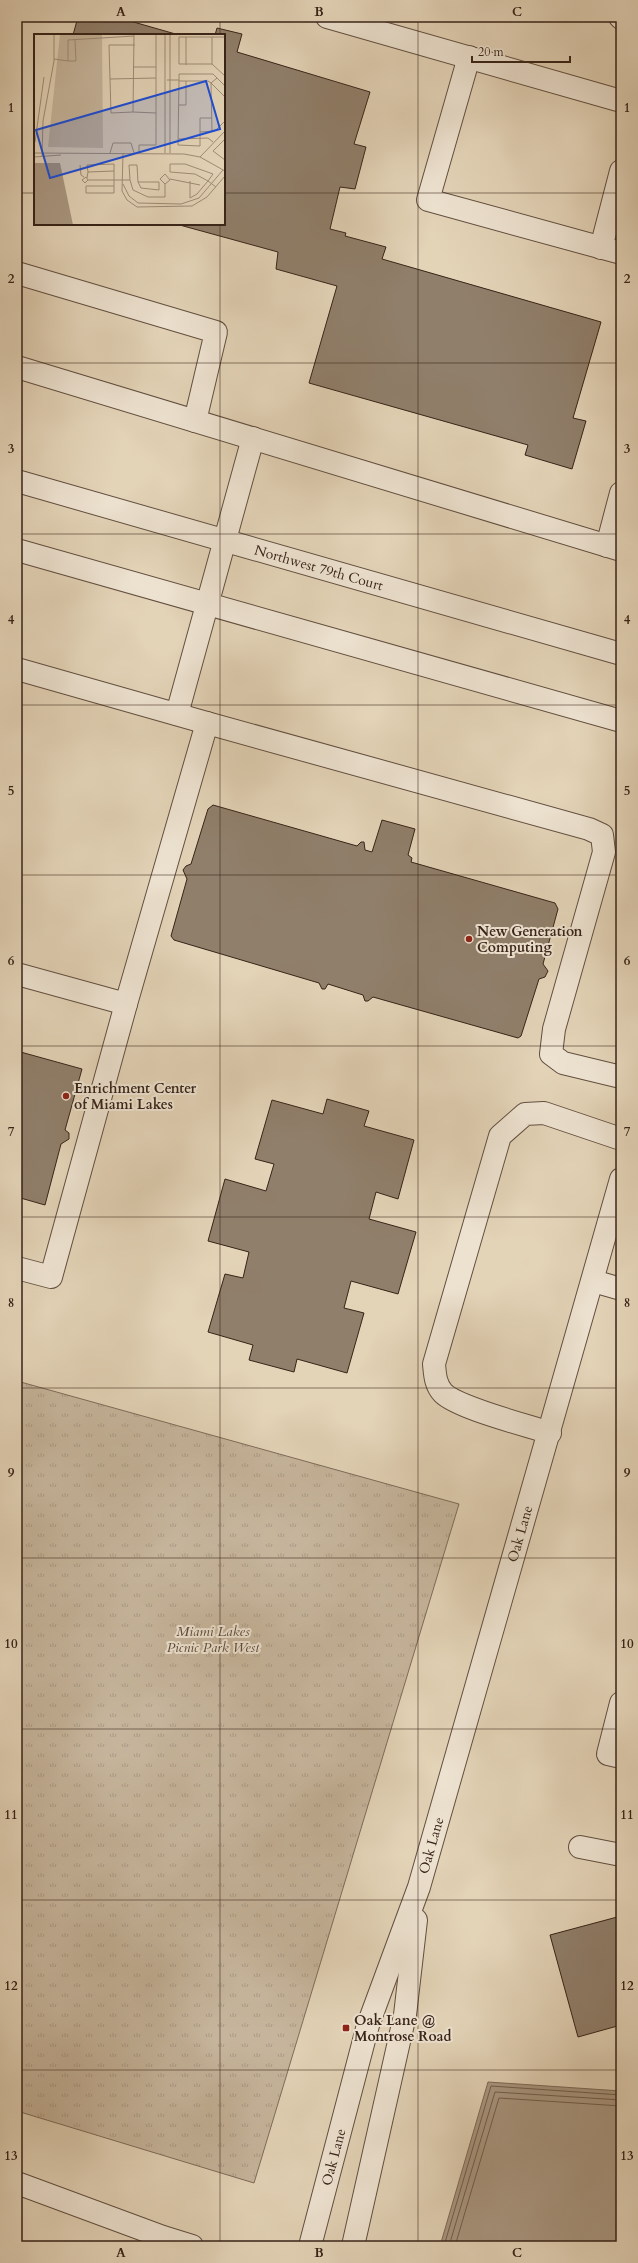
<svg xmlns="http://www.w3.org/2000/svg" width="638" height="2263" font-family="Cardo,serif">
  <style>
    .park { fill: url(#park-tufts); stroke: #7e6c5a }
    .water { fill: #a99781; stroke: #7b6957 }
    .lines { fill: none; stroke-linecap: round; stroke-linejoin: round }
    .shore { stroke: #705d4c; stroke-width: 1 }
    .building { fill: #907f6b; stroke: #372318 }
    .minor-casing { stroke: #624f40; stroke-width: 24 }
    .minor { stroke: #ede2d0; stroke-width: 22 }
    .grid { fill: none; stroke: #372318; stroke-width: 1; stroke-opacity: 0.55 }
    .poi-dot { fill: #8f2418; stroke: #ede2d0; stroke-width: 1.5 }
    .labels { text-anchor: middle; stroke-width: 4; stroke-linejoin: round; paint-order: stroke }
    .street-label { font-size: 14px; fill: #372318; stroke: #ede2d0 }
    .poi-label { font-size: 14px; font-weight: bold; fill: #372318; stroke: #ede2d0; text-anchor: start }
    .park-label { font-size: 14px; font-style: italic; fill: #5b4839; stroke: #ede2d0 }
    .inset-road { fill: none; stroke: #9e8d77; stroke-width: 1 }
    .view { fill: #1d4ed8; fill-opacity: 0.15; stroke: #1d4ed8; stroke-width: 2 }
    .inset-edge { fill: none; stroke: #372318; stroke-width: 2 }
    .neatline { fill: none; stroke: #372318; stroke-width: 1.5 }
    .grid-label { font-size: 13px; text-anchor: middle; font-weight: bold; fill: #372318 }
  </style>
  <defs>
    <pattern id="park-tufts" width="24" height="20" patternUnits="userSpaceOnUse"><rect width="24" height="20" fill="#c6b59c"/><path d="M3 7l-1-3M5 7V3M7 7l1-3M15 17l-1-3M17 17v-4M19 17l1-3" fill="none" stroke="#ab9b86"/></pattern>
  </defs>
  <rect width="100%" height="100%" fill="#e3d3b7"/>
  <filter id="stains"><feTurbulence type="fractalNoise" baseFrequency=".005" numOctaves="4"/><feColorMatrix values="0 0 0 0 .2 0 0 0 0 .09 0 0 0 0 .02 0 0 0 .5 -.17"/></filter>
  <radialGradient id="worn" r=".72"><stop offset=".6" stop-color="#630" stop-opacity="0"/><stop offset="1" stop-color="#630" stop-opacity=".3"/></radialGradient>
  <path class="park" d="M17,1381L459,1504L254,2183L17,2111Z"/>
  <path class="water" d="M488,2082L621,2091V2246H440Z"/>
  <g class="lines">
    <path class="shore" d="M444,2246L491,2086L621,2095
      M449,2246L495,2092L621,2100
      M455,2246L499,2098L621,2106"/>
  </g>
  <path class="building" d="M78,17H116L179,35H73Z
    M217,28L242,34L237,52L370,92L354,144L366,147L355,189L340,187L330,229L346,233L345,236L386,247L382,259L601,322L573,418L586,421L572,469L525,455L528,445L309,383L337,286L276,269L278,252L176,224H224V35H215Z
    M213,805L357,846L361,842H364L365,850L372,852L382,820L415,829L408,855L412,858L411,862L555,903L558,909L543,964L548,971L545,977L539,979L521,1036L518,1038L373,997L368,1001H365L363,995L328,984L325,989H322L319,983L174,940L171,936L187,879L183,870L186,866L191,864L208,809Z
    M17,1051L82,1069L65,1130L69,1133V1139L61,1144L45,1205L17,1197Z
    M327,1099L369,1111L364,1126L414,1140L398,1199L376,1192L369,1219L416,1232L398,1294L351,1281L344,1308L364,1313L347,1373L297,1359L294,1372L249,1360L253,1345L208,1332L225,1274L243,1278L249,1252L208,1241L225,1179L266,1191L274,1164L255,1159L272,1100L323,1114Z
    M621,1916V2025L578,2037L550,1935Z"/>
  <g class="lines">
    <g class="minor-casing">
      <g id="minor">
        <path d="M327,17L621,101"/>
        <path d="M620,17L621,18"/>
        <path d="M469,57L428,200L621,253"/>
        <path d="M601,248L621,171"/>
        <path d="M17,273L216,332L195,421"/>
        <path d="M17,367L621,550"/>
        <path id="s1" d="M17,481L621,654"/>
        <path d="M607,546L621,493"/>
        <path d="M17,550L621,721"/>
        <path d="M17,669L207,723"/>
        <path d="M177,714L253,438"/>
        <path d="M17,974L126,1004L207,723L589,829L602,835L604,852L554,1029L551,1054L563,1063L621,1077"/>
        <path d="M17,1268L51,1277L126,1004"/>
        <path d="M593,1281L621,1289"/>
        <path d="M550,1433C526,1425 458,1408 443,1393C435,1384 435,1374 434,1364L500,1136L525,1114L544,1113L621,1139"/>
        <path d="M621,1703L608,1754L621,1757"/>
        <path d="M580,1847L621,1855"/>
        <path d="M17,2183L163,2237L192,2246"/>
        <path id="s2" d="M310,2246L368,2025L419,1887L621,1179"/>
        <path d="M353,2246L405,2015L416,1920"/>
      </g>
    </g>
    <use href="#minor" class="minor"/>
  </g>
  <path class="grid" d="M220,17V35M418,17V2246M17,193H35M224,193H621M220,224V2246M17,363H621M17,534H621M17,705H621M17,875H621M17,1046H621M17,1217H621M17,1388H621M17,1558H621M17,1729H621M17,1900H621M17,2070H621"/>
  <g class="poi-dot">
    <circle cx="469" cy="939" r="4"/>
    <circle cx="66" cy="1096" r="4"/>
    <rect x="342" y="2024" width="8" height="8" rx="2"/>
  </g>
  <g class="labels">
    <g class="street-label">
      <text dy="5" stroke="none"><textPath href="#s1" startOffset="314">Northwest 79th Court</textPath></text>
      <text dy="5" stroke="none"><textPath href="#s2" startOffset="743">Oak Lane</textPath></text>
      <text dy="5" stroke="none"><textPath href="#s2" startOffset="419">Oak Lane</textPath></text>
      <text dy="5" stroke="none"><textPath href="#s2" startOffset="92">Oak Lane</textPath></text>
    </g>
    <g class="poi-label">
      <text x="477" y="936">New Generation<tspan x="477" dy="16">Computing</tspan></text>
      <text x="74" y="1093">Enrichment Center<tspan x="74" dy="16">of Miami Lakes</tspan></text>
      <text x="354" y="2025">Oak Lane @<tspan x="354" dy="16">Montrose Road</tspan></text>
    </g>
    <g class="park-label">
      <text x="213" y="1636">Miami Lakes<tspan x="213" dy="16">Picnic Park West</tspan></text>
    </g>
  </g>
  <g transform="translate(34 34)">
    <rect width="191" height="191" fill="#e3d3b7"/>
    <path d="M26,0H68L69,114L14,113Z" fill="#c6b59c"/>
    <path d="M0,129H26L39,191H0Z" fill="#a99781"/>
    <path class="inset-road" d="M100,0L99,78L122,79V111H105V119M131,0V119M136,0V119M152,3V31M178,3V30H145V3H191M41,6L42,27H34V6L100,2M20,25L34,27M178,30L191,42M99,33H122M122,44V79M183,44L177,49L191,63M76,45L122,44V1M133,46H145V40H179L191,52M145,46L144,111L166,112V84H178M145,47H174L177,49L178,98M145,71H152V47M99,78L77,79L75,11H101M166,98L181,97L191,87M144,105L174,104L179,108M191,105L179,117L191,126M1,108L10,43M0,119L150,120L166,123L191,137M76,119L79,109H97L100,119M89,119L88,157L93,166L103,173L158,172L173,163L191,142M8,122L9,87L20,27V0M0,123L27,121M166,123L191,97M46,131L47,141L50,143M53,144L54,138L80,137V130L53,131L54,138M136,145L166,151M54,146L52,143L48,146L51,149L54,146H96L99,156L114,163H131V150L126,145L131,140L136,146L131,150M96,146L95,131H103L104,148L107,154L125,156V148H104M156,147V164L163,160L174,147L179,140L151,130H136V138L161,140L174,147L182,153M89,150L95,162L104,169L147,170L165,164L189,136M80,152H52V159H80V137"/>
    <path class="view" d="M172,47L186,95L16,144L2,96Z"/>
    <rect width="191" height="191" class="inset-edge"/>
  </g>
  <rect width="638" height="2263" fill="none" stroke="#e3d3b7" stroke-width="44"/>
  <path d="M472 56v6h98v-6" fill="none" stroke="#372318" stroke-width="2"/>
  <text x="478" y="56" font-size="12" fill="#372318" stroke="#ede2d0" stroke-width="3" paint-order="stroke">20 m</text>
  <rect x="22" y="22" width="594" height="2219" class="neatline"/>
  <g class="grid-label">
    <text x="121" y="16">A</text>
    <text x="319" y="16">B</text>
    <text x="517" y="16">C</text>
    <text x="11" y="112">1</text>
    <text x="627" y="112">1</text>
    <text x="11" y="283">2</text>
    <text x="627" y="283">2</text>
    <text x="11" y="453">3</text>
    <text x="627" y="453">3</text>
    <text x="11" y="624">4</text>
    <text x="627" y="624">4</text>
    <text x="11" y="795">5</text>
    <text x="627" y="795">5</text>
    <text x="11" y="965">6</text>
    <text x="627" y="965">6</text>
    <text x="11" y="1136">7</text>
    <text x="627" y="1136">7</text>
    <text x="11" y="1307">8</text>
    <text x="627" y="1307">8</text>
    <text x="11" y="1477">9</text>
    <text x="627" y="1477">9</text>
    <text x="11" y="1648">10</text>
    <text x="627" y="1648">10</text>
    <text x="11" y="1819">11</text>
    <text x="627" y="1819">11</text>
    <text x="11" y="1990">12</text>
    <text x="627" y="1990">12</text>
    <text x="11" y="2160">13</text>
    <text x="627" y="2160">13</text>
    <text x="121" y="2257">A</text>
    <text x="319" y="2257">B</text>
    <text x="517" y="2257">C</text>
  </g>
  <rect width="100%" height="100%" filter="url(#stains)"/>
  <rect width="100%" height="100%" fill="url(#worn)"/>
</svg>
